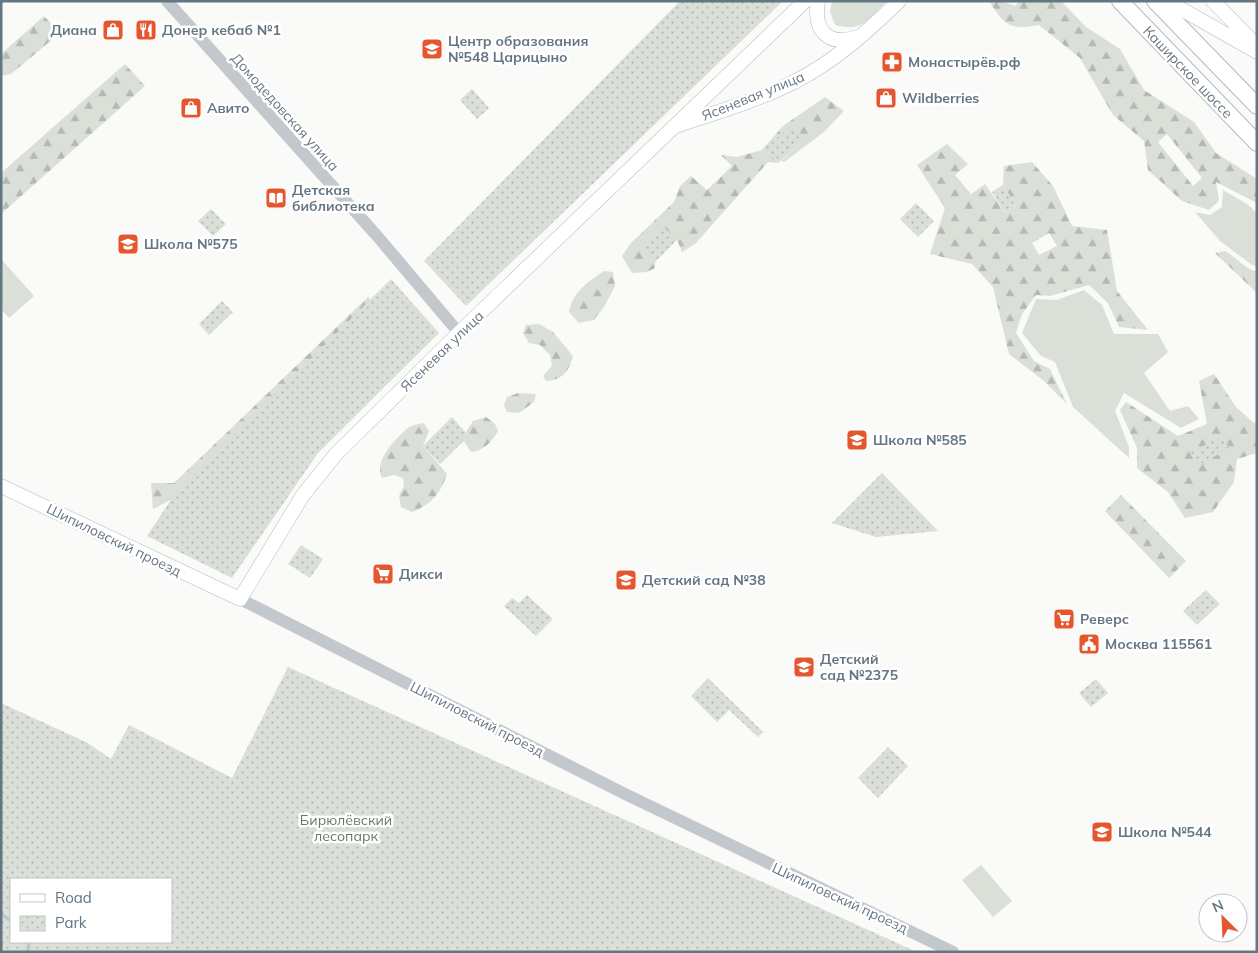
<svg xmlns="http://www.w3.org/2000/svg" width="1258" height="953" font-family="Mulish,sans-serif">
  <style>
    .green { fill: #dadfd7 }
    .forest { fill: url(#forest-firs); fill-rule: evenodd }
    .park { fill: url(#park-dots); fill-rule: evenodd }
    .lines { fill: none; stroke-linecap: round; stroke-linejoin: round }
    .stream { stroke: #bbc7cb; stroke-width: 3 }
    .secondary-casing { stroke: #b3babf; stroke-width: 15 }
    .primary-casing { stroke: #b5babe; stroke-width: 18 }
    .tertiary { stroke: #c3c8cc; stroke-width: 12 }
    .secondary { stroke: #fff; stroke-width: 14 }
    .primary { stroke: #fff; stroke-width: 16 }
    .labels { text-anchor: middle; stroke-width: 5; stroke-linejoin: round; paint-order: stroke }
    .poi-label { font-size: 14px; font-weight: bold; fill: #657683; stroke: #fff; text-anchor: start }
    .street-label { font-size: 14px; fill: #657683; stroke: #fff }
    .park-label { font-size: 14px; fill: #687a64; stroke: #fff }
  </style>
  <defs>
    <pattern id="forest-firs" width="22" height="20" patternUnits="userSpaceOnUse" patternTransform="scale(1.25)"><rect width="22" height="20" fill="#dadfd7"/><path d="M5 1l3.5 6h-7zM16 11l3.5 6h-7z" fill="#b4b9b4"/></pattern>
    <pattern id="park-dots" width="8" height="8" patternUnits="userSpaceOnUse" patternTransform="scale(1.25)"><rect width="8" height="8" fill="#dadfd7"/><path d="M2 2h.1M6 6h.1" fill="none" stroke="#b4b9b4" stroke-width="1.8" stroke-linecap="round"/></pattern>
  </defs>
  <rect width="100%" height="100%" fill="#fafaf8"/>
  <path class="green" d="M832,1H887C867,20 864,32 835,25L830,12Z
    M1223,190L1247,204L1257,213V266L1252,265L1220,241L1195,212L1210,215L1222,207Z
    M2,260L34,296L9,318L1,309Z
    M1084,290L1102,305L1114,334H1158L1168,352L1144,373L1170,411L1188,406L1199,419L1181,428L1124,393L1115,411L1129,447V458L1073,407L1055,362L1041,356L1022,333L1036,299L1057,300Z
    M981,865L1012,901L993,917L962,880Z"/>
  <path class="forest" d="M989,1H1001L1016,6L1018,1H1061L1086,27L1120,49L1144,90L1194,122L1216,153L1257,179V203L1216,182L1219,200L1209,210L1182,201L1148,170L1144,141L1113,115L1080,58L1039,25C1009,30 1005,26 989,1ZM1167,134L1202,178L1193,186L1158,142Z
    M44,16L60,33L11,74L1,76V54Z
    M125,64L145,86L1,214V173Z
    M825,97L844,111L824,132L784,162L781,161L805,140L766,149L778,163L768,162L695,244L682,252L677,240L642,249L655,262V268L647,272L632,273L622,256L631,243L674,202L680,186L691,176L707,190L732,166L721,155L737,157L762,150L783,126Z
    M947,144L968,164L955,175L971,194L985,184L1005,213L1016,206L1003,185L1004,166L1032,162L1053,186L1072,226L1107,230L1117,291L1148,330L1119,327L1108,303L1089,285L1050,296L1036,295L1022,314L1016,333L1034,361L1050,369L1067,404L1044,381L1009,354L993,287L972,264L930,254L945,208L917,165ZM1049,233L1057,246L1039,255L1032,243Z
    M1225,251C1236,257 1245,269 1257,272V293L1215,253Z
    M604,271L613,272L615,286L604,307L594,320L579,323L569,312C573,291 587,283 604,271Z
    M368,297L374,304L182,494L153,509L151,483H174Z
    M539,324L553,332L573,356C569,371 563,380 546,381L543,376L552,366L550,355L540,345L529,343L523,333L526,325Z
    M1214,374L1236,407L1254,423L1257,422V453L1237,459L1234,482L1213,512L1185,518L1168,492L1137,468V448L1120,410L1126,402L1178,436L1207,424L1199,381Z
    M518,393L536,394L534,402L519,413L507,412L504,405L507,397Z
    M486,417L495,424L498,431C492,442 483,451 471,452L464,441L469,436L466,432L473,421Z
    M424,423L429,431L423,446L447,474C441,493 431,505 412,512L401,507L399,496L404,486L403,478L394,475L382,478C373,461 396,438 408,428C412,425 419,424 424,423Z
    M1121,495L1186,561L1169,578L1105,511Z"/>
  <path class="park" d="M680,1H783L466,306L424,261Z
    M472,89L489,108L477,119L460,100Z
    M792,125L805,140L778,163L765,148Z
    M1003,185L1016,206L1005,213L992,192Z
    M916,203L934,221L918,237L900,219Z
    M211,209L226,224L213,236L198,221Z
    M664,227L677,240L655,262L642,250Z
    M391,279L439,333L318,453L232,578L147,536L174,495Z
    M222,301L233,312L209,335L199,324Z
    M452,417L469,436L440,464L423,446Z
    M1222,436L1229,448L1198,466L1190,453Z
    M882,473L938,531L876,537L832,523Z
    M301,545L323,559L310,578L288,564Z
    M1206,590L1220,604L1197,625L1183,611Z
    M527,595L553,619L536,636L504,606L512,598L519,603Z
    M288,667L917,952H1V703L88,743L111,759L129,725L232,778ZM11,879H171V942H11Z
    M708,678L763,732L758,737L729,710L717,722L691,696Z
    M1096,679L1108,693L1091,707L1079,693Z
    M888,747L908,766L878,798L858,778Z"/>
  <g class="lines">
    <path class="stream" d="M1,914L11,921
      M26,942L29,943L28,952"/>
    <g class="secondary-casing">
      <path id="secondary" d="M818,1C813,31 828,47 858,37
        M1167,1L1257,52
        M1213,1L1257,46
        M676,126C714,113 759,100 794,82C834,62 867,32 899,1
        M1,486L240,599L303,495L336,454L459,333L805,1"/>
    </g>
    <g class="primary-casing">
      <path id="primary" d="M1120,1L1257,143
        M1155,1L1257,106"/>
    </g>
    <path class="tertiary" d="M167,1L378,237L459,333
      M240,599L625,794L953,952"/>
    <use href="#secondary" class="secondary"/>
    <use href="#primary" class="primary"/>
  </g>
  <defs>
    <g id="shop-square" transform="scale(1.125)"><rect x="-9" y="-9" width="18" height="18" rx="4" fill="#e4572e" stroke="#fff"/><path d="M-5-2.5h2.3a2.7 3.5 0 0 1 5.4 0H5L5.5 6h-11ZM-1.5-2.5h3a1.5 2.3 0 0 0-3 0Z" fill="#fff"/></g>
    <g id="restaurant-square" transform="scale(1.125)"><rect x="-9" y="-9" width="18" height="18" rx="4" fill="#e4572e" stroke="#fff"/><path d="M-5-6h1v4h1v-4h1v4h1v-4h1v5L-1.5 .5V6h-2V.5L-5-1ZM5-6V6H3V1.5H1.5Q1.5-4 5-6Z" fill="#fff"/></g>
    <g id="school-square" transform="scale(1.125)"><rect x="-9" y="-9" width="18" height="18" rx="4" fill="#e4572e" stroke="#fff"/><path d="M0-5L7-2L0 1L-7-2ZM-4 1L0 2.5L4 1V4Q0 6-4 4Z" fill="#fff"/></g>
    <g id="pharmacy-square" transform="scale(1.125)"><rect x="-9" y="-9" width="18" height="18" rx="4" fill="#e4572e" stroke="#fff"/><path d="M-2-6h4v4h4v4h-4v4h-4v-4h-4v-4h4Z" fill="#fff"/></g>
    <g id="library-square" transform="scale(1.125)"><rect x="-9" y="-9" width="18" height="18" rx="4" fill="#e4572e" stroke="#fff"/><path d="M-6-4Q-3-5.5-.7-3.5V5Q-3 3-6 4ZM6-4Q3-5.5 .7-3.5V5Q3 3 6 4Z" fill="#fff"/></g>
    <g id="supermarket-square" transform="scale(1.125)"><rect x="-9" y="-9" width="18" height="18" rx="4" fill="#e4572e" stroke="#fff"/><path d="M-6-5.5h2.5l.6 2H6L4.5 2H-2.5L-4.4-4H-6ZM-1.5 3.2a1.3 1.3 0 1 0 .1 0ZM3 3.2a1.3 1.3 0 1 0 .1 0Z" fill="#fff"/></g>
    <g id="civic-square" transform="scale(1.125)"><rect x="-9" y="-9" width="18" height="18" rx="4" fill="#e4572e" stroke="#fff"/><path d="M-.6-6.5H3V-4.5H.6V-3L4-1V1h2V6H-6V1h2V-1L-.6-3ZM-1.2 2.5V6h2.4V2.5Z" fill="#fff"/></g>
  </defs>
  <g fill-rule="evenodd">
    <use href="#shop-square" x="113" y="30"/>
    <use href="#restaurant-square" x="146" y="30"/>
    <use href="#school-square" x="432" y="49"/>
    <use href="#pharmacy-square" x="892" y="62"/>
    <use href="#shop-square" x="886" y="98"/>
    <use href="#shop-square" x="191" y="108"/>
    <use href="#library-square" x="276" y="198"/>
    <use href="#school-square" x="128" y="244"/>
    <use href="#school-square" x="857" y="440"/>
    <use href="#supermarket-square" x="383" y="574"/>
    <use href="#school-square" x="626" y="580"/>
    <use href="#supermarket-square" x="1064" y="619"/>
    <use href="#civic-square" x="1089" y="644"/>
    <use href="#school-square" x="804" y="667"/>
    <use href="#school-square" x="1102" y="832"/>
  </g>
  <g class="labels">
    <g class="poi-label">
      <text x="97" y="35" text-anchor="end">Диана</text>
      <text x="162" y="35">Донер кебаб №1</text>
      <text x="448" y="46">Центр образования<tspan x="448" dy="16">№548 Царицыно</tspan></text>
      <text x="908" y="67">Монастырёв.рф</text>
      <text x="902" y="103">Wildberries</text>
      <text x="207" y="113">Авито</text>
      <text x="292" y="195">Детская<tspan x="292" dy="16">библиотека</tspan></text>
      <text x="144" y="249">Школа №575</text>
      <text x="873" y="445">Школа №585</text>
      <text x="399" y="579">Дикси</text>
      <text x="642" y="585">Детский сад №38</text>
      <text x="1080" y="624">Реверс</text>
      <text x="1105" y="649">Москва 115561</text>
      <text x="820" y="664">Детский<tspan x="820" dy="16">сад №2375</tspan></text>
      <text x="1118" y="837">Школа №544</text>
    </g>
    <g class="street-label">
      <text transform="translate(1188 72) rotate(46)" y="5">Каширское шоссе</text>
      <text transform="translate(753 96) rotate(-22)" y="5">Ясеневая улица</text>
      <text transform="translate(285 112) rotate(48)" y="5">Домодедовская улица</text>
      <text transform="translate(442 351) rotate(-44)" y="5">Ясеневая улица</text>
      <text transform="translate(114 540) rotate(26)" y="5">Шипиловский проезд</text>
      <text transform="translate(477 719) rotate(27)" y="5">Шипиловский проезд</text>
      <text transform="translate(840 898) rotate(25)" y="5">Шипиловский проезд</text>
    </g>
    <g class="park-label">
      <text x="346" y="825">Бирюлёвский<tspan x="346" dy="16">лесопарк</tspan></text>
    </g>
  </g>
  <rect width="1258" height="953" fill="none" stroke="#657683" stroke-width="5"/>
  <rect x="10" y="878" width="162" height="65" fill="#ffffff" stroke="#c1c8cd"/>
  <rect x="20" y="894" width="25" height="8" fill="#ffffff" stroke="#c1c8cd"/>
  <text x="55" y="903" font-size="15" fill="#657683">Road</text>
  <rect x="20" y="916" width="25" height="15" fill="url(#park-dots)" stroke="#c1c8cd"/>
  <text x="55" y="928" font-size="15" fill="#657683">Park</text>
  <g transform="translate(1223 918) rotate(336)"><circle r="24" fill="#ffffff" stroke="#c1c8cd"/>
  <path d="M0-4L9 19L0 12L-9 19Z" fill="#e4572e"/>
  <text y="-8" font-size="14" font-weight="bold" text-anchor="middle" fill="#657683">N</text>
  </g>
</svg>
